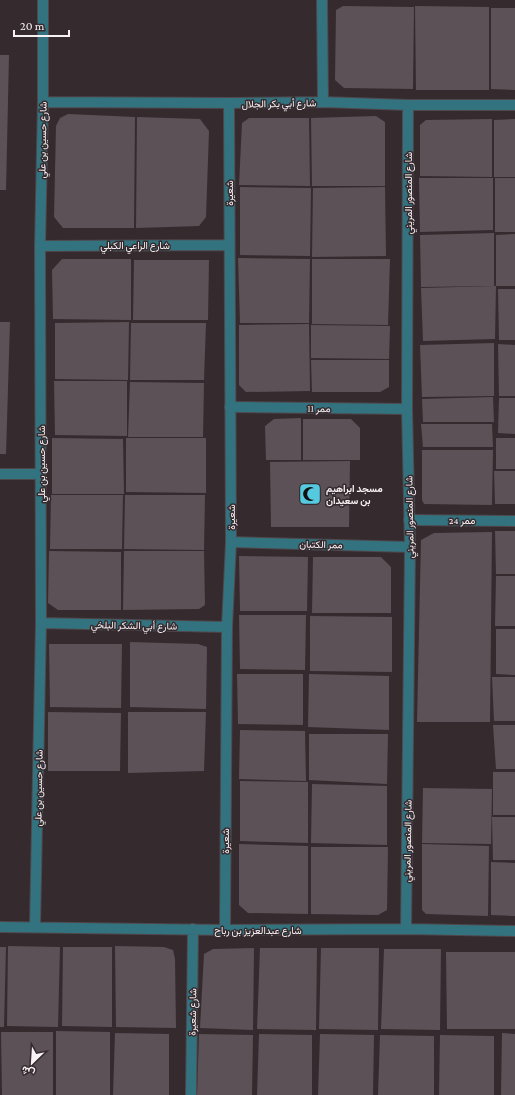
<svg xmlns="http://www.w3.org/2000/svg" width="515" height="1095" font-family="'Crimson Pro',Vazirmatn,serif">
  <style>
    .building { fill: #5c5156 }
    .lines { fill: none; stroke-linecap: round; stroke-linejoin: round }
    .service-casing { stroke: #50474b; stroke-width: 12 }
    .minor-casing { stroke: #50474b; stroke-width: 12 }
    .service { stroke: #32737f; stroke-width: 10 }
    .minor { stroke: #32737f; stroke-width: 10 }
    .labels { text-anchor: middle; stroke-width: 3; stroke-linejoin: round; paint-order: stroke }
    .street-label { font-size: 10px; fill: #f9f2f4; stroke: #352b2f }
    .poi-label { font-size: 10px; font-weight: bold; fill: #f9f2f4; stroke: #352b2f; text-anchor: start }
  </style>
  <rect width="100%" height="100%" fill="#352b2f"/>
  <path class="building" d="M343,6L414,7L413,89L344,88L335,80L336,10Z
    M415,6L489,7V90H416Z
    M491,8H515V90L491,89Z
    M0,55H9L6,190H0Z
    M68,114L135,117L134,228H63L54,217L56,126L60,118Z
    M376,116L385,122V186H312L311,118Z
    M137,117L200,119L209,131L206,217L199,226L136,228Z
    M249,118H309L310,186L239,185L242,123Z
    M492,119V177L420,176V125L426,120Z
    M515,119V177H494V120Z
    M419,178H493V230L420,232Z
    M495,178H515V232H495Z
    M240,187L311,188L310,256L240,255Z
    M385,187L386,256L312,257L313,188Z
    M494,233V286L421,287L420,235Z
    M515,234V286H496V235Z
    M238,258L310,259L309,323H240Z
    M62,259H131V320L53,319L52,270Z
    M312,259H390L388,325L312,324Z
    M134,260H209L208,320H133Z
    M496,286L495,339L423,341L421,288Z
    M498,289H515V340H499Z
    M0,322H10L6,454H0Z
    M129,322L128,380L55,379V323Z
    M131,323H206L204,380H130Z
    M309,324L310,391L246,392L239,385V325Z
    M311,325L390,326L389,359L311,358Z
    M494,343V396L422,397L420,345Z
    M498,344L515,345V396H499Z
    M311,360H389V387L380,392H312Z
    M54,381H127V436L55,435Z
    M130,382L204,383L203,437H128Z
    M493,397L494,422H423L422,399Z
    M499,398H515V434L498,433Z
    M301,418V460H266L265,426L274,419Z
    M303,419H351L360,428V460H303Z
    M421,424H492L493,447H423Z
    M52,438L123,439L124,494H52Z
    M126,438H206V493L126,492Z
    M496,438H515V469H496Z
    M422,450H493L492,505L424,504L422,500Z
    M350,461L349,527H271L270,462Z
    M494,471H515V504H495Z
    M51,495H123L122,549H50Z
    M125,495H205L204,550L124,549Z
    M495,531H515V574H496Z
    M492,532L490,722H417L421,540L434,533Z
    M49,551L121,552V610H58L48,603Z
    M124,551H204L205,605L199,609L123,610Z
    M239,556L308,557L307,611H240Z
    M313,557H381L391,567V613H312Z
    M496,576H515V626H495Z
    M239,615H306L305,670L240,669Z
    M310,616L392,617V672L310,671Z
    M496,629H515V675L496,674Z
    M130,642L198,644L207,647L206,709L130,707Z
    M49,644H122L121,708L50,707Z
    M237,674H303V725L238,724Z
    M309,674L389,676V730L308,727Z
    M492,677H515V721H494Z
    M48,712L121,713L120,771H48Z
    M128,712H206L204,771L128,773Z
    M493,725H515V769H496Z
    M240,730L305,731L306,781L239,779Z
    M309,734H388L387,784L309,780Z
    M493,772H515V815H493Z
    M240,781L308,782V843L240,841Z
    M312,784L387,786V845L311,843Z
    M423,788L492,789L491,844L422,843Z
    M492,817H515V860H493Z
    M239,844L308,846V914L248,913L239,905Z
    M422,844L489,846L488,916L426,914L422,910Z
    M311,847H388L387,910L378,915L311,914Z
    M491,862L515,863V916L491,915Z
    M8,946L60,947L58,1027L7,1026Z
    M115,946L164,947L173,950L175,959L176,1028L116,1027Z
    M0,947H6L4,1027H0Z
    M63,947H112V1027L62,1026Z
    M254,948L253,1030L200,1028L204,954L213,949Z
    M260,948H317L316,1030L257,1029Z
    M321,948H379L378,1030L319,1029Z
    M384,949H441L440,1030L381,1029Z
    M446,952H515V1029H447Z
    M56,1031L110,1032V1095H56Z
    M1,1032H53V1095H2Z
    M115,1033L169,1034V1095H113Z
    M502,1033L515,1034V1095H501Z
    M199,1034L253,1035L252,1095H197Z
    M259,1034L312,1035V1095H257Z
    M320,1034L374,1035L373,1095H318Z
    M380,1035L434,1036V1095H378Z
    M440,1035L494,1036V1095H439Z"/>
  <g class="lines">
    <g class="service-casing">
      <path id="service" d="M230,407L407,409
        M409,520L515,521
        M231,542L410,547"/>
    </g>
    <g class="minor-casing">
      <path id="minor" d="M322,0L323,102
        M43,102L229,103L323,102L408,105H515
        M40,246L229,245
        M0,474H41
        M41,623L227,627
        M0,927L225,930L406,929L515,931
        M35,927L41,623L40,246L43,102V0
        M406,929L410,547L407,409L408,105
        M225,930L227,627L231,542L229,103
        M191,1095L193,929"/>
    </g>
    <use href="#service" class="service"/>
    <use href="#minor" class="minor"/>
  </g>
  <defs>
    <g id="mosque-square" transform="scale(1.15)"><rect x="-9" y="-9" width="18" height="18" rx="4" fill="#55cadf" stroke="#352b2f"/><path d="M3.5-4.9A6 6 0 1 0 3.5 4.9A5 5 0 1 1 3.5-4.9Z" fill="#111"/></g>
  </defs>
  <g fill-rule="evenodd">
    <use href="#mosque-square" x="310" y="494"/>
  </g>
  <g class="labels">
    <g class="street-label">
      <text transform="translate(279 103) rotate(-1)" y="4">شارع أبي بكر الجلال</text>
      <text transform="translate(42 140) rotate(-89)" y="4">شارع حسين بن علي</text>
      <text transform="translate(229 193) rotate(-90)" y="4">شعيرة</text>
      <text transform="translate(408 193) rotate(-90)" y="4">شارع المنصور المريني</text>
      <text x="135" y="249">شارع الراعي الكبلي</text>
      <text transform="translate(319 408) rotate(1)" y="4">ممر 11</text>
      <text transform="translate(41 464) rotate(-90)" y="4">شارع حسين بن علي</text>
      <text transform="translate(231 517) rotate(-90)" y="4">شعيرة</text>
      <text transform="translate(409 517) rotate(-91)" y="4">شارع المنصور المريني</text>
      <text x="462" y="524">ممر 24</text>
      <text transform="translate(321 544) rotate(1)" y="4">ممر الكتبان</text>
      <text transform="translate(134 625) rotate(1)" y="4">شارع أبي الشكر البلخي</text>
      <text transform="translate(38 788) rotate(-89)" y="4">شارع حسين بن علي</text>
      <text transform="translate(225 841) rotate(-90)" y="4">شعيرة</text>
      <text transform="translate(407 841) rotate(-89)" y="4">شارع المنصور المريني</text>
      <text x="258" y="934">شارع عبدالعزيز بن رباح</text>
      <text transform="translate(192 1012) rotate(-89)" y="4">شارع شعيرة</text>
    </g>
    <g class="poi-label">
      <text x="326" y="492">مسجد ابراهيم<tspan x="326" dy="12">بن سعيدان</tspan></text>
    </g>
  </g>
  <g transform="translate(32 1063) rotate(205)" stroke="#352b2f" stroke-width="3" paint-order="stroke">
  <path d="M0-3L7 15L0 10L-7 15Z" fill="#f9f2f4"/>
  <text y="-6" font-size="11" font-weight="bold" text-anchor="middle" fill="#f9f2f4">ش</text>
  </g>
  <path d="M14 30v6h55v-6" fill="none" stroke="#f9f2f4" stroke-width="2"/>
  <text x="20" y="30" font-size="12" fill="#f9f2f4" stroke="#352b2f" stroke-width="3" paint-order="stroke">20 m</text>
</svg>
